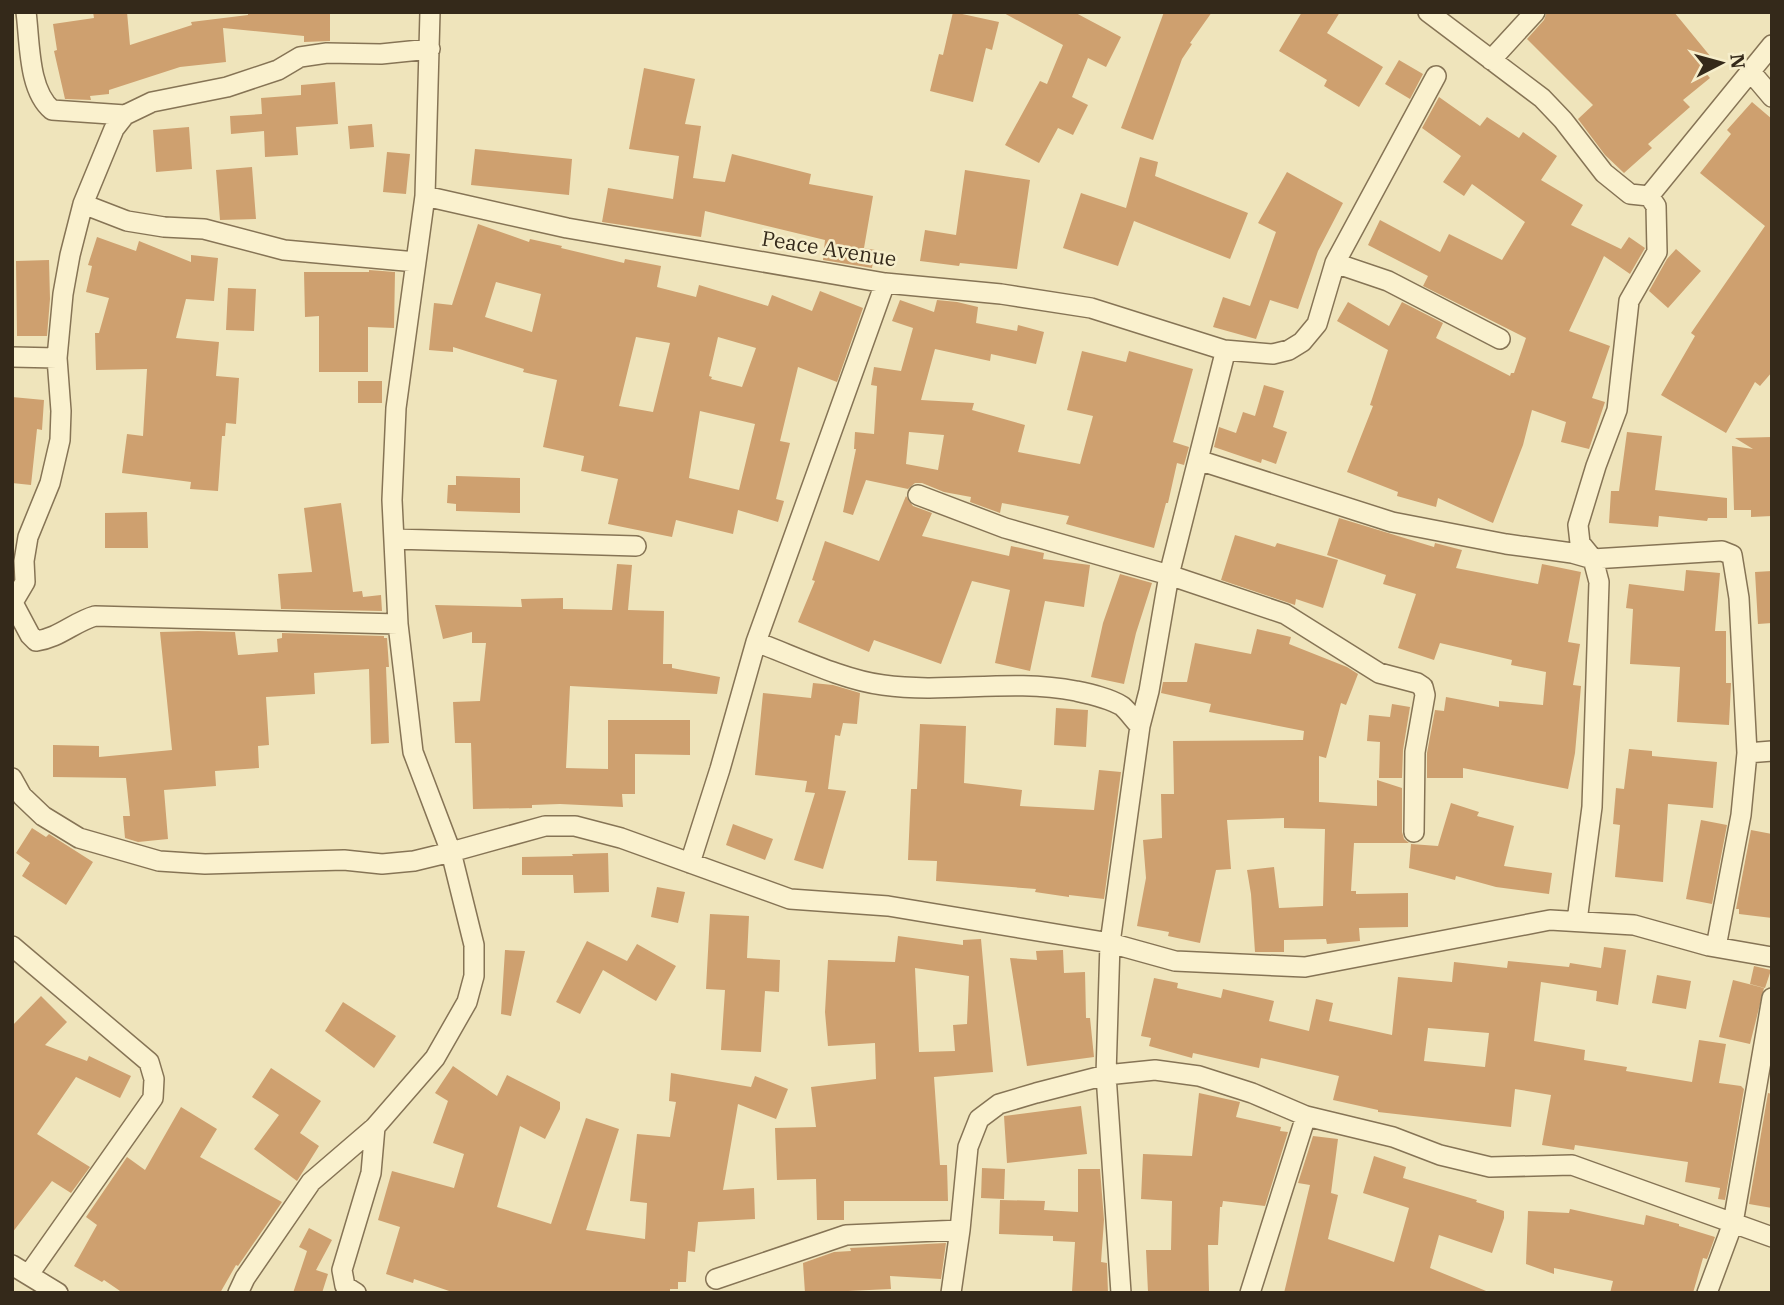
<svg xmlns="http://www.w3.org/2000/svg" width="1784" height="1305" font-family="'IBM Plex Serif',serif">
  <style>
    .building { fill: #cea06f; fill-rule: evenodd }
    .lines { fill: none; stroke-linecap: round; stroke-linejoin: round }
    .street-casing { stroke: #867455; stroke-width: 22 }
    .street { stroke: #faf1ce; stroke-width: 19 }
    .labels { text-anchor: middle; stroke-width: 5; stroke-linejoin: round; paint-order: stroke }
    .street-label { font-size: 21px; fill: #34291a; stroke: #f6eecb }
  </style>
  <rect width="100%" height="100%" fill="#efe4bb"/>
  <path class="building" d="M93,12H127L130,45L192,25L191,22L248,15V12H330V41L304,42V36L223,28L226,62L180,67L109,90V94L90,96L91,100L65,99L54,51L57,50L53,24L94,18Z
    M953,12L999,22L992,50L986,48L973,102L930,91L939,54L943,55Z
    M1002,12H1074L1121,37L1106,67L1088,58L1072,97L1088,105L1073,135L1058,128L1039,163L1005,145L1040,81L1047,84L1063,45Z
    M1164,12H1212L1190,43L1192,44L1182,59L1153,140L1121,128Z
    M1302,12H1340L1327,33L1383,67L1359,107L1324,86L1327,80L1279,51Z
    M1547,12H1674L1715,62L1704,71L1710,78L1683,100L1690,107L1648,144L1652,148L1624,173L1605,155L1578,119L1593,105L1527,39L1544,20Z
    M1399,60L1423,74L1410,99L1385,84Z
    M644,68L695,79L685,124L701,126L693,178L725,182L732,154L811,174L809,184L873,196L864,248L875,250L872,268L823,260L825,240L705,211L701,237L602,222L608,188L673,199L679,156L629,149Z
    M335,82L338,124L296,127L298,155L265,157L264,131L231,134L230,116L262,114L261,98L301,95V85Z
    M1439,97L1480,126L1487,117L1519,138L1523,132L1557,156L1541,180L1583,205L1571,225L1621,249L1629,237L1645,248L1630,274L1604,256L1569,331L1610,346L1592,398L1605,402L1589,449L1561,442L1566,422L1532,410L1523,445L1493,523L1438,498L1436,507L1397,496L1398,492L1347,472L1373,406L1370,405L1388,350L1337,321L1348,302L1389,326L1402,302L1443,323L1436,338L1510,376L1511,373H1514L1526,338L1423,286L1428,276L1368,245L1380,220L1440,252L1449,234L1502,260L1525,222L1472,184L1464,196L1443,182L1461,156L1422,128Z
    M1752,102L1772,119V372L1760,386L1755,382L1726,433L1661,395L1695,336L1691,333L1765,226L1700,173L1731,134L1727,130Z
    M372,124L374,147L350,149L348,126Z
    M189,127L192,169L156,172L153,130Z
    M475,149L572,159L569,195L471,185Z
    M387,152L410,154L406,194L383,192Z
    M1140,157L1158,162L1155,176L1248,213L1230,259L1134,221L1118,266L1063,248L1081,193L1126,208Z
    M252,167L256,219L220,220L216,170Z
    M965,170L1030,180L1017,269L960,263L959,266L920,261L925,230L956,235Z
    M1287,172L1343,203L1318,251L1298,309L1270,300L1256,339L1213,327L1223,297L1250,306L1276,232L1258,223Z
    M478,224L529,242L530,239L562,246L561,248L624,263L625,259L661,266L657,287L696,297L699,285L768,306L772,295L812,311L820,291L863,308L837,382L798,367L780,441L790,443L776,499L784,501L778,522L738,510L733,534L676,520L672,537L608,524L618,479L581,471L584,456L543,447L557,380L523,372L524,369L453,347V352L429,350L434,303L452,305ZM496,282L541,294L532,332L485,317ZM636,337L670,343L653,412L619,406ZM718,337L756,348L742,387L711,379L712,377L709,376ZM700,411L755,424L739,490L689,478Z
    M97,237L136,251L139,241L191,262V255L218,258L214,301L186,299L176,338L219,342L216,376L239,378L236,424L226,423L225,436H222L218,491L190,489L191,482L122,473L127,434L143,436L147,369L96,370L95,333H99L109,298L86,292L92,266L88,265Z
    M1676,249L1701,271L1668,308L1649,291L1667,259Z
    M49,260L50,299L47,336H17L16,261Z
    M369,270L395,272L394,328L368,327V372H319V316L305,317L304,272H369Z
    M228,288L256,289L254,331L226,330Z
    M900,300L934,312L937,300L957,302L978,307L976,323L1017,331L1018,325L1044,332L1036,364L991,354L990,361L935,349L921,400L974,403L972,410L1025,425L1018,452L1080,464L1093,416L1067,410L1082,351L1126,362L1129,351L1193,369L1173,442L1189,447L1184,465L1177,463L1168,503H1166L1154,548L1066,524L1069,516L1002,503L1000,513L970,502L971,497L944,492L922,483H915L908,489L866,480L853,515L843,512L856,449H854L855,432L874,434L877,386L871,385L874,367L901,371L913,328L892,321ZM909,432L944,435L938,470L906,464Z
    M358,381H382V403H358Z
    M1264,385L1284,391L1273,427L1287,432L1276,464L1262,459L1261,463L1214,447L1219,427L1236,433L1243,412L1255,416Z
    M12,397L44,400L42,430L37,429L31,485L12,483Z
    M1627,432L1662,436L1655,490L1727,498V518H1708L1707,521L1659,516L1658,527L1609,523L1611,491H1619Z
    M1772,437V516L1751,517V510H1734L1732,446L1753,449L1735,438Z
    M456,476L520,478V513L456,511V504L447,503L448,485H456Z
    M906,496L913,506L932,513L922,536L1009,556L1011,546L1044,553L1043,559L1090,565L1084,607L1045,601L1030,671L995,663L1010,590L972,581L941,664L874,640L869,652L798,622L815,581L812,580L825,541L879,561Z
    M341,503L353,592L362,591L363,597L381,595L382,611L281,609L278,574L312,572L304,508Z
    M147,512L148,548H105V513Z
    M1339,518L1434,547L1435,543L1462,550L1456,568L1538,584L1542,564L1581,572L1568,642L1580,644L1573,685L1581,686L1575,753L1568,789L1463,768V778H1427V753L1435,710L1444,711L1446,697L1499,707V701L1543,705L1546,672L1511,665L1512,660L1440,643L1434,660L1398,648L1416,594L1383,584L1386,575L1327,555Z
    M1235,535L1275,547L1277,543L1338,560L1323,608L1296,599L1295,605L1221,580Z
    M617,564L632,565L628,610L664,611L663,664H672V668L720,677L717,694L570,686L566,768L608,769V720H690V755L635,754V794H622L623,807L560,804L532,805V808L473,809L471,743H455L453,702L480,701L486,643H472V632L443,639L435,605L522,607L521,599L563,598V609L612,610Z
    M1686,570L1720,573L1715,631H1726V683H1731L1729,725L1677,722L1680,667L1630,664L1633,609L1626,608L1629,584L1684,591Z
    M1772,571V623L1758,624L1755,572Z
    M1120,574L1152,583L1136,633L1124,684L1091,677L1103,623Z
    M1257,629L1291,637L1289,644L1347,667L1358,674L1346,705L1341,703L1326,758L1319,756V802L1377,806V780L1402,788V832L1404,839L1409,843H1354L1351,891H1356V894L1408,893V927L1359,928L1360,941L1327,944L1326,939L1284,940V952H1255L1251,894L1247,870L1274,867L1279,908L1323,906L1325,829L1284,828V818L1227,820L1231,869L1216,870L1200,943L1168,936L1169,932L1137,926L1146,878L1143,840L1162,838L1161,794H1174L1173,741L1303,740L1304,731L1209,712L1211,704L1161,693L1163,682H1187L1195,643L1251,654Z
    M198,631L235,632L238,655L278,652L277,639L282,638V633L384,636V638H387L389,667H386L389,743L371,744L369,669L314,673L315,694L266,697L269,745L258,746L259,768L215,771L216,786L164,790L168,839L138,842L125,838L123,816H130L126,778L53,777V745L99,746V757L172,750L160,632Z
    M813,683L833,685L860,693L857,724L843,723L840,736L835,735L828,789L846,791L823,869L794,860L815,793L805,792L807,781L755,775L763,693L811,698Z
    M1392,704L1410,707L1403,750L1402,778H1379L1380,742L1367,741L1369,715L1390,717Z
    M1056,708L1088,710L1086,747L1054,745Z
    M920,724L966,726L964,783L1022,790L1020,806L1094,810L1099,770L1121,772L1104,899L1069,895V897L1035,892L1036,889L936,881L937,861L908,860L911,789H917Z
    M1629,749L1652,751V756L1717,762L1713,808L1668,804L1663,882L1615,877L1620,825L1613,824L1616,788L1624,789Z
    M1451,803L1479,812L1477,816L1514,826L1504,866L1552,873L1549,894L1496,887L1456,876L1455,880L1409,868L1411,844L1438,846Z
    M1701,820L1727,825L1712,904L1686,899Z
    M733,824L773,839L765,860L726,845Z
    M32,828L46,837L49,834L93,862L66,905L22,876L30,863L16,853Z
    M1751,830L1772,834V918L1739,914V909H1736Z
    M608,853L609,892L574,893L573,875H522V857L573,856L572,854Z
    M657,887L685,892L678,923L651,917Z
    M710,914L749,916L747,958L780,960L779,992L765,991L761,1052L721,1050L725,990L706,989Z
    M898,936L963,945V940L981,939L993,1072L934,1077L940,1165H947L948,1201H844V1220H817L816,1179L777,1180L775,1128L816,1127L811,1087L876,1079L875,1043L828,1046L825,1012L828,960L895,962ZM915,968L969,976L967,1024L953,1025L955,1051L919,1052Z
    M587,941L627,961L637,944L676,966L656,1001L603,970L580,1014L556,1002Z
    M1604,947L1626,950L1618,1005L1596,1001L1597,991L1541,982L1534,1041L1585,1050L1584,1060L1627,1067L1626,1071L1692,1082L1699,1040L1726,1044L1719,1083L1741,1086L1744,1089L1725,1200L1718,1199L1720,1188L1685,1182L1688,1162L1575,1145L1574,1150L1542,1145L1551,1095L1515,1089L1511,1127L1378,1112V1110L1333,1100L1339,1076L1261,1058L1259,1068L1193,1053L1192,1058L1149,1046L1151,1038L1141,1036L1154,978L1178,983L1177,988L1221,998L1223,989L1274,1001L1269,1021L1309,1031L1316,999L1333,1003L1329,1021L1392,1035L1398,977L1452,982L1454,962L1507,968L1508,961L1569,967L1570,963L1601,968ZM1428,1028L1489,1033L1485,1067L1424,1061Z
    M505,950L525,951L511,1016L501,1014Z
    M1063,950L1064,973L1085,972L1086,1018H1090L1094,1057L1027,1066L1010,958L1037,960L1036,951Z
    M1754,966L1771,970L1765,988L1750,984Z
    M1657,975L1691,981L1686,1009L1652,1003Z
    M1733,980L1764,988L1750,1044L1719,1037Z
    M41,996L67,1022L45,1045L87,1061L89,1056L131,1076L120,1098L76,1077L37,1134L90,1167L71,1193L52,1181L12,1233V1026Z
    M343,1002L396,1036L374,1068L325,1031Z
    M453,1066L497,1096L507,1075L560,1102V1109L545,1139L520,1126L497,1207L551,1224L586,1118L619,1129L586,1230L645,1239L647,1203L630,1201L637,1134L670,1137L676,1102L669,1101L671,1073L751,1087L755,1076L788,1089L776,1119L738,1104L723,1190L754,1188L755,1219L698,1222L695,1252L688,1251L686,1282H678V1289H670V1293H455L414,1279L413,1283L386,1274L400,1227L378,1220L392,1171L454,1188L464,1154L433,1143L448,1101L435,1093Z
    M271,1068L321,1101L300,1133L319,1146L297,1181L254,1149L279,1115L252,1097Z
    M1199,1093L1240,1102L1236,1117L1281,1127L1280,1131L1288,1132L1265,1206L1223,1201L1222,1207H1220L1218,1245H1208L1209,1291L1148,1292L1146,1250H1171L1172,1201L1141,1199L1143,1154L1192,1156Z
    M1768,1093L1772,1094V1208L1749,1204Z
    M1081,1106L1087,1154L1007,1163L1004,1116Z
    M181,1107L217,1129L200,1157L282,1202L238,1266L236,1265L220,1293H123L104,1280L102,1282L74,1266L97,1225L86,1217L127,1157L145,1170Z
    M1313,1136L1338,1139L1331,1193L1338,1195L1328,1239L1394,1262L1409,1208L1363,1193L1374,1156L1406,1167L1403,1178L1477,1200L1476,1202L1504,1211V1218L1492,1253L1439,1235L1430,1268L1491,1293H1284L1310,1185L1298,1183Z
    M982,1168L1005,1169L1004,1199L981,1198Z
    M1078,1169H1100L1104,1220L1101,1262L1107,1263L1108,1293L1072,1292L1075,1242L1053,1241V1236L999,1234L1000,1200L1045,1201L1044,1210L1078,1212Z
    M1570,1209L1644,1225L1646,1215L1679,1224V1226L1715,1237L1707,1259L1703,1258L1693,1293H1610L1613,1281L1554,1268V1274L1526,1264L1528,1211L1569,1213Z
    M309,1228L332,1240L316,1270L328,1274L322,1293H293L307,1251L299,1247Z
    M946,1243L941,1279L890,1276L891,1289L805,1293L803,1263L834,1252L851,1251L850,1248Z"/>
  <g class="lines">
    <g class="street-casing">
      <path id="street" d="M26,12C30,42 28,90 52,110L125,115
        M1428,12L1542,98L1563,120L1604,173L1630,194L1649,196L1772,45
        M1491,60L1535,12
        M1750,71L1772,97
        M425,196L567,228L885,283L1001,294L1091,308L1224,350L1273,354L1289,350L1302,342L1317,324L1335,263L1436,76
        M83,204L127,221L164,227L204,229L284,250L416,262
        M1335,263L1388,281L1500,339
        M12,357L57,358
        M1198,460L1392,522L1506,544L1572,553L1593,559L1722,551L1732,555L1739,598L1747,753L1741,815L1716,947
        M918,495L1005,528L1169,575L1285,614L1379,673L1417,683L1423,687L1425,695L1415,752L1414,832
        M394,539L636,546
        M13,603L30,635L36,641C59,638 74,622 95,616L398,624
        M12,604L25,582L24,561L28,537L50,483L60,440L61,411L57,358L63,294L70,255L83,204L114,129L125,115L152,102L227,87L278,70L300,57L327,53L381,54L430,49
        M756,642C794,656 843,680 883,685C948,694 1009,678 1076,691C1090,694 1109,698 1122,706C1128,711 1134,720 1140,726
        M1747,753L1772,751
        M12,778L22,796L43,816L79,838L159,861L205,864L344,860L382,864L414,861L451,852L545,826H575L621,838L790,899L888,906L1110,943L1175,961L1305,967L1550,920L1634,925L1709,946L1772,957
        M690,863L720,769L756,642L885,283
        M1577,921L1592,807L1599,582L1593,559L1580,543L1578,525L1596,466L1617,410L1629,301L1657,252L1656,206L1649,196
        M12,946L149,1062L154,1079L153,1098L29,1274
        M12,1265L58,1293
        M716,1279L846,1235L960,1230
        M238,1293L245,1278L311,1182L375,1127L435,1058L467,1002L474,976V945L451,852L413,752L398,624L392,500L396,408L425,196L430,12
        M356,1293L345,1286L342,1270L371,1173L375,1127
        M951,1293L960,1230L968,1147L979,1119L999,1104L1036,1093L1106,1075L1155,1070L1199,1076L1252,1093L1306,1116L1393,1137L1440,1155L1490,1167L1572,1165L1772,1237
        M1121,1293L1106,1075L1110,943L1140,726L1149,691L1169,575L1224,357V350
        M1250,1293L1306,1116
        M1707,1293L1733,1223L1772,998"/>
    </g>
    <use href="#street" class="street"/>
  </g>
  <g class="labels">
    <g class="street-label">
      <text transform="translate(829 249) rotate(9)" y="7">Peace Avenue</text>
    </g>
  </g>
  <rect width="1784" height="1305" fill="none" stroke="#34291a" stroke-width="28"/>
  <g transform="translate(1721 63) rotate(84)" stroke="#f6eecb" stroke-width="5" paint-order="stroke">
  <path d="M0-5L12 26L0 18L-12 26Z" fill="#34291a"/>
  <text y="-10" font-size="19" font-weight="bold" text-anchor="middle" fill="#34291a">N</text>
  </g>
</svg>
